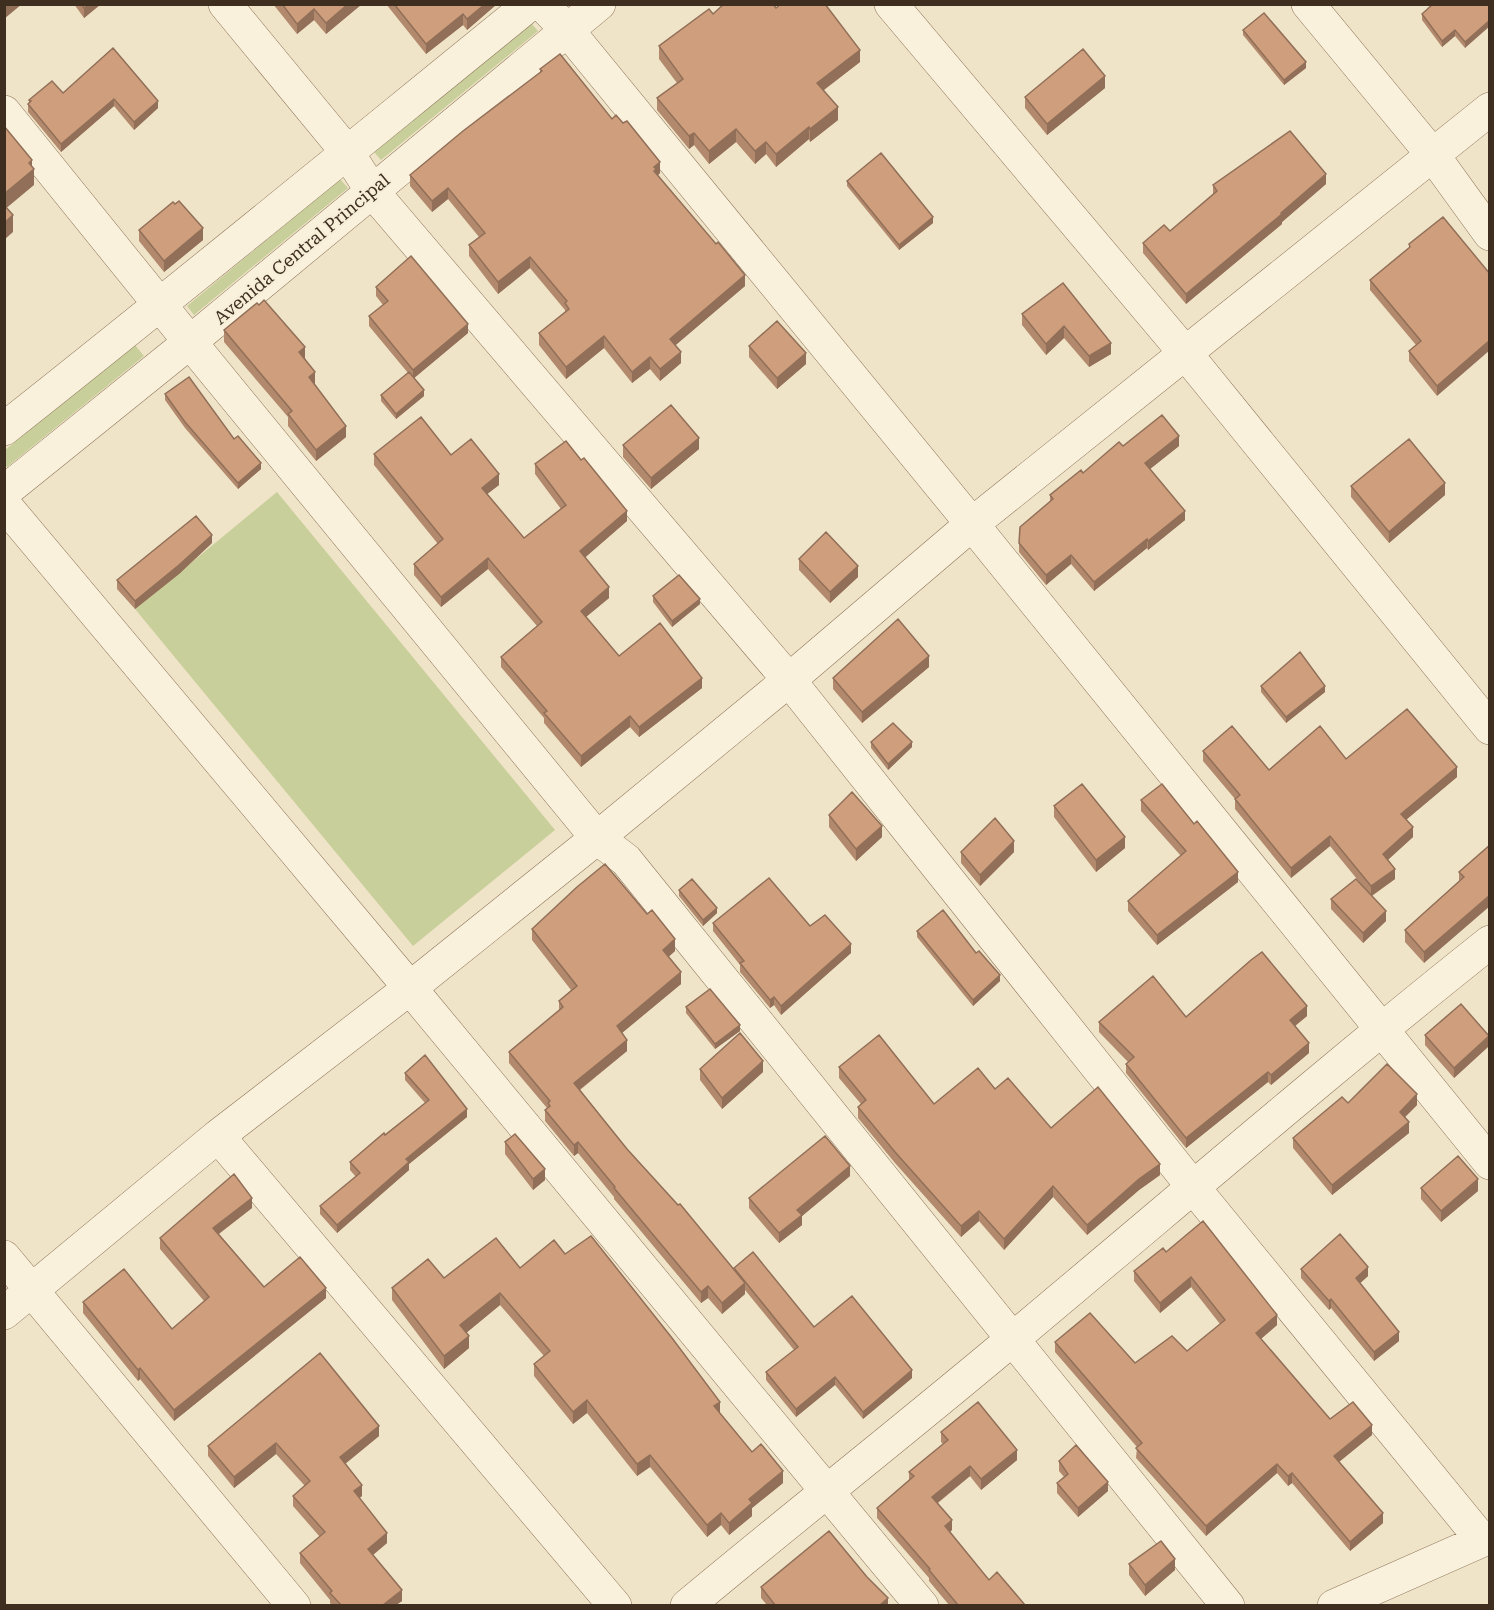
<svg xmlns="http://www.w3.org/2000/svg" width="1494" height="1610" font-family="'Roboto Serif',serif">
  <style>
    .green { fill: #c9cf9b }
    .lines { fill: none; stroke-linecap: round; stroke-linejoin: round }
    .minor-casing { stroke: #8d765c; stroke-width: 34 }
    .minor { stroke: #faf1dc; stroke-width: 33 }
    .wall { fill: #b2896c }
    .shaded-wall { fill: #916f58 }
    .building { fill: #cf9f7d; stroke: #916f58; stroke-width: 1.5 }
    .labels { text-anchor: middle; stroke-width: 4.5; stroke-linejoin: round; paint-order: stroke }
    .street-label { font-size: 18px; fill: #3d2e20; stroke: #f7eed8 }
  </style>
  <rect width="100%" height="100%" fill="#f0e4c8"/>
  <path class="green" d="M531,23L538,31L381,160L374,152Z
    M340,179L348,188L194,315L187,306Z
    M135,345L144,356L7,467L5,465V450Z
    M277,492L555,830L413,946L135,609Z"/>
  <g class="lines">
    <g class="minor-casing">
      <path id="minor" d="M225,4L347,152L372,191L789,680L1193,1187L1482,1540
        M542,4L568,31L972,524L1490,1163
        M891,4L1186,354L1490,728
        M1308,4L1432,154L1490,234
        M4,112L190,342L597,838L626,860L1228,1606
        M4,429C181,289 355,146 530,4
        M4,492L190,342L599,4
        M4,504L410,988L922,1606
        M218,1136L615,1606
        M4,1257L294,1606
        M4,1313L218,1136L410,988L597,838L789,680L972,524L1490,109
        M687,1606C796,1515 907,1428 1015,1337C1173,1205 1329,1070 1490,942
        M1334,1606L1490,1537"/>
    </g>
    <use href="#minor" class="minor"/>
  </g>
  <path class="wall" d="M74,4H101L84,18Z
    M273,4H362L326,34L314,20L297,34Z
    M386,4H497L467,30L463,25L426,54Z
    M1490,4L1465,48L1455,36L1442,47L1422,20V14Z
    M776,8L860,62L824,90L838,120L810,142L809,139L776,167L766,154L755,164L736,142L709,164L694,145L689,149L657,110V98L677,83L659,59V46L713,14Z
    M1243,30L1306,68L1284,85L1243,35Z
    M113,48L158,108L134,130L114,106L61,152L28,112V104L29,103V100L63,93Z
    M540,69L612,119L660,173L658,175L745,286L675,345L681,363L660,381L650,369L632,383L604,348L566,379L539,345V333L565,312V310L530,268L498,294L469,256V245L479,237L448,199L432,212L410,186V175L540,73Z
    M1105,88L1047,135L1025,108V97Z
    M847,181L933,223L899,250L847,186Z
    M1326,184L1282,222V224L1186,304L1143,253V243L1170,231L1213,194V185Z
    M1443,217L1437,396L1409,361V351L1416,345L1370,290V280L1409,248V244Z
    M139,230L203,240L164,272L139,241Z
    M1063,283L1111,354L1089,367L1064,338L1046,355L1022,325V314Z
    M376,287L468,333L414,378L424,396L396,419L381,401V395L408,373L369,326V316L383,305L376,296Z
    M224,330L305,358L315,383L314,384L346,437L316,461L288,426V417L224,342Z
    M749,346L806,364L777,389L749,357Z
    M165,394L234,439L261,469L238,489L185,428L165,400Z
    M623,445L699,449L651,489L623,457Z
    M1123,446H1179L1150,469L1185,520L1148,550L1147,548L1094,591L1071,564L1046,585L1019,552V543L1050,502V495Z
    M374,454L499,485L487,494L524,538L561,509L535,474V464L627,521L585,557L609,598L586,617L619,656L702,688L639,737L630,727L581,767L544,723V718L501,667V657L537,626L488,569L441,607L414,575V564L438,544L374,465Z
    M1351,486L1445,495L1389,543L1351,497Z
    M212,543L179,574L135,609L117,589V580Z
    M799,559L858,577L830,603L799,570Z
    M653,596L700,604L672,627L653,602Z
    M929,667L862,723L833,689V678Z
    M1261,686L1325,692L1286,723L1261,692Z
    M871,742L912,747L888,770L871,748Z
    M1203,751L1269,770L1346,759L1457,777L1406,820L1413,837L1388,860L1395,879L1372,896L1386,921L1363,943L1331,909V899L1361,884L1330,846L1291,878L1235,809V799L1203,761Z
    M1141,800L1238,882L1157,945L1128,911V901L1181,856L1141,811Z
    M1054,806L1125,848L1096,872L1054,817Z
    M829,815L882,837L856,861L829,827Z
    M1490,845L1424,963L1405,942V930L1459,881V872Z
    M961,852H1014L980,886L961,863Z
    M679,890L717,913L703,926L679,896Z
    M713,923L810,926L851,953L781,1015L774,1005L770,1008L740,972V965L713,931Z
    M532,929L675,951L668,957L681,984L622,1033L627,1051L580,1090L627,1149L734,1269V1268L814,1327L912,1378L863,1419L835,1385L796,1417L766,1380V1372L794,1350L745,1290V1294L722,1314L708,1298L701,1303L614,1199V1197L578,1153L574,1156L545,1121V1110L547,1108L509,1063V1052L559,1011V1001L571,990L532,940Z
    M917,931L976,953L1000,981L973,1006L917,937Z
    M686,1007L740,1031L715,1049L686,1013Z
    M1307,1016L1295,1026L1309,1053L1271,1085L1268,1082L1186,1148L1126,1073V1064L1128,1062L1099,1032V1022L1186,1017Z
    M1425,1035L1489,1046L1454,1078L1425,1045Z
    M839,1067L934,1104L995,1089L1051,1128L1160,1175L1139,1190L1087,1235L1053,1197L1004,1250L979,1221L961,1237L895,1163L858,1118V1107L861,1104L839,1078Z
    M700,1069L763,1072L722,1109L700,1080Z
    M405,1073L467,1117L409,1164V1170L337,1233L320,1214V1206L356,1177L350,1170V1162L425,1103L405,1080Z
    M1348,1103L1417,1105L1405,1117L1409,1133L1332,1195L1293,1148V1138Z
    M505,1142L545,1180L533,1190L505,1154Z
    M850,1176L802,1216V1225L779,1243L749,1208V1198Z
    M1421,1188L1478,1191L1441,1222L1421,1199Z
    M252,1208L219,1234L264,1287L326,1298L174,1421L140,1379L138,1381L83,1313V1302L172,1329L204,1301L160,1249V1238Z
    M1166,1252L1277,1325L1261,1339L1330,1419L1372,1435L1339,1462L1383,1523L1350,1551L1292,1483L1288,1486L1277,1473L1206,1536L1136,1458L1137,1447L1055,1352V1342L1135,1363L1187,1351L1220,1324L1191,1287L1160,1313L1134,1281V1271Z
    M565,1254L720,1413L752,1452L783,1483L752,1508V1516L729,1535L721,1525L707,1537L650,1467L637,1476L587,1413L573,1424L534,1376V1364L544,1356L500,1305L466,1333L469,1348L444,1369L392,1300V1288L444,1278L520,1268Z
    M1301,1269L1368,1276L1360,1283L1399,1341L1374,1361L1331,1308L1329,1310L1301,1278Z
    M941,1432L1017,1460L981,1490L970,1476L938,1503L952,1530L950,1532L989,1580L1025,1605H949L929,1581V1578L877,1518V1508L909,1480V1472L943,1444L941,1442Z
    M379,1436L345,1464L362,1496L359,1498L387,1543L373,1555L402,1601L396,1605H332L330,1603V1600L300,1563V1553L320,1537L293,1506V1496L305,1486L276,1454L234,1488L208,1456V1446Z
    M1059,1461L1108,1491L1078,1517L1057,1493V1483L1064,1477L1059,1471Z
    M1129,1564L1175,1570L1145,1596L1129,1575Z
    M761,1587L888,1605H767L761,1598Z"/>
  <path class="shaded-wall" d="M6,4H22L4,19V6Z
    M89,4H101L84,18V8Z
    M348,4H362L326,34V23Z
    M485,4H497L467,30V19Z
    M314,9V20L297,34V24Z
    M463,14V25L426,54V44Z
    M1490,20V26L1465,48V42Z
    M1455,30V36L1442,47V41Z
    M860,50V62L817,95V83Z
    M1306,62V68L1284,85V80Z
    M1105,76V88L1047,135V124Z
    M114,99V106L61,152V144Z
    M158,101V108L134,130V122Z
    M838,107V120L810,142V129Z
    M809,127V139L776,167V154Z
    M736,129V142L709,164V151Z
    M694,133V145L689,149V136Z
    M766,142V154L755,164V151Z
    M32,160V171L34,169V185L4,210V194L29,163Z
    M660,162V173L656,177L654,167Z
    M1326,174V184L1282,222V224L1186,304V294Z
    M448,188V199L432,212V201Z
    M13,215V232L4,240V223Z
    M933,217V223L899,250V245Z
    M203,228V240L164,272V261Z
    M530,257V268L498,294V282Z
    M745,275V286L670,350V339Z
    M468,324V333L413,379V370Z
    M1064,326V338L1046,355V344Z
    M604,336V348L566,379V367Z
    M1490,340V350L1437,396V386Z
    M1111,343V354L1089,367V356Z
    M305,347V358L299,364V352Z
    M681,352V363L660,381V369Z
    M806,353V364L777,389V378Z
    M650,357V369L632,383V372Z
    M315,372V383L309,388V377Z
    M424,390V396L396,419V414Z
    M346,426V437L316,461V450Z
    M1179,436V446L1145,473V463Z
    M699,438V449L651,489V478Z
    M261,463V469L238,489V483Z
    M499,474V485L482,498V488Z
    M1445,483V495L1389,543V532Z
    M627,511V521L580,562V551Z
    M1185,511V520L1148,550V541Z
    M212,535V543L179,574L135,609V601Z
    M1147,539V548L1094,591V582Z
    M1071,555V564L1046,585V575Z
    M488,558V569L441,607V597Z
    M858,566V577L830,603V592Z
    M609,587V598L581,621V611Z
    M700,599V604L672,627V621Z
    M929,656V667L862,723V712Z
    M702,678V688L639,737V727Z
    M1325,686V692L1286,723V717Z
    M630,716V727L581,767V756Z
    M912,742V747L888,770V764Z
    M1457,767V777L1401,824V814Z
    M882,826V837L856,861V849Z
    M1413,827V837L1383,864V854Z
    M1330,836V846L1291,878V868Z
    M1125,837V848L1096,872V860Z
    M1014,841V852L980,886V875Z
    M1395,869V879L1371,896V886Z
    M1238,872V882L1157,945V935Z
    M1490,895V906L1424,963V952Z
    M717,908V913L703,926V920Z
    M1386,911V921L1363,943V933Z
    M675,939V951L663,962V950Z
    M851,944V953L781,1015V1006Z
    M681,972V984L617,1037V1026Z
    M1000,975V981L973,1006V1000Z
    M774,997V1005L770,1008V1000Z
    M1307,1006V1016L1290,1030V1020Z
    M740,1025V1031L715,1049V1044Z
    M1489,1036V1046L1454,1078V1068Z
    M627,1040V1051L574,1094V1083Z
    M1309,1043V1053L1271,1085V1075Z
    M763,1061V1072L722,1109V1098Z
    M1268,1072V1082L1186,1148V1138Z
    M1417,1094V1105L1400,1122V1112Z
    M467,1109V1117L409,1164V1170L337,1233V1225L406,1159Z
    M1409,1122V1133L1332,1195V1185Z
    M578,1142V1153L574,1156V1145Z
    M1160,1164V1175L1139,1190L1087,1235V1225L1139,1179Z
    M850,1166V1176L802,1216V1225L779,1243V1233L797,1210Z
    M545,1169V1180L533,1190V1179Z
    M1478,1179V1191L1441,1222V1211Z
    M1053,1186V1197L1004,1250V1239Z
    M252,1198V1208L213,1238V1228Z
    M979,1211V1221L961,1237V1226Z
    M1368,1267V1276L1356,1287V1278Z
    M1191,1277V1287L1160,1313V1303Z
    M745,1283V1294L722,1314V1303Z
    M708,1286V1298L701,1303V1292Z
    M326,1288V1298L174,1421V1410Z
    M500,1293V1305L460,1338V1325Z
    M1331,1299V1308L1329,1310V1301Z
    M1277,1315V1325L1256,1343V1333Z
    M1399,1332V1341L1374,1361V1352Z
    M469,1336V1348L444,1369V1356Z
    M140,1368V1379L138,1381V1370Z
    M912,1370V1378L863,1419V1412Z
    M835,1377V1385L796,1417V1409Z
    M587,1400V1413L573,1424V1412Z
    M720,1402V1415L714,1406Z
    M1372,1425V1435L1334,1466V1456Z
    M379,1426V1436L340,1468V1457Z
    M276,1443V1454L234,1488V1477Z
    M1017,1450V1460L981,1490V1479Z
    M650,1455V1467L637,1476V1464Z
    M1277,1464V1473L1206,1536V1526Z
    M970,1466V1476L932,1507V1497Z
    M783,1471V1483L752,1508V1516L729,1535V1523L749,1499Z
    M1292,1473V1483L1288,1486V1476Z
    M1108,1482V1491L1078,1517V1508Z
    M362,1485V1496L354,1502V1491Z
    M721,1513V1525L707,1537V1525Z
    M1383,1513V1523L1350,1551V1542Z
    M952,1520V1530L945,1536V1526Z
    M387,1533V1543L368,1559V1549Z
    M1175,1559V1570L1145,1596V1585Z
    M402,1590V1601L396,1605H383Z
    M888,1598V1605H880Z"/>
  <path class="building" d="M81,4H89L84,8Z
    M282,4H348L326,23L314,9L297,24Z
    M394,4H485L467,19L463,14L426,44Z
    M724,4H773L776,8L781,4H825L860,50L817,83L838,107L810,129L809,127L776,154L766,142L755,151L736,129L709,151L694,133L689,136L657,98L683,79L659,46L709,9L713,14Z
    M1433,4H1490V20L1465,42L1455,30L1442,41L1422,14Z
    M1264,13L1306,62L1284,80L1243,30Z
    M113,48L158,101L134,122L114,99L61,144L28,104L31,101L29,100L52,81L63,93Z
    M1083,49L1105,76L1047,124L1025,97Z
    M560,54L612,119L616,115L623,123L627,121L660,162L654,167L656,169L654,171L716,244L718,242L745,275L670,339L681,352L660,369L650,357L632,372L604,336L566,367L539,333L569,309L565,303L567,301L530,257L498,282L469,245L485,233L448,188L432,201L410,175L463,131L542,71L540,69Z
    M4,126L32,160L29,163L34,169L4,194Z
    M1290,131L1326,174L1281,213L1282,214L1186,294L1143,243L1164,225L1170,231L1217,191L1213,185Z
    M881,153L933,217L899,245L847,181Z
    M179,201L203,228L164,261L139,230L173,202L175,204Z
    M4,205L13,215L4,223Z
    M1443,217L1490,274V340L1437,386L1409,351L1421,341L1370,280L1410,247L1409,244Z
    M411,256L468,324L413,370L369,316L388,301L376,287Z
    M1063,283L1111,343L1089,356L1064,326L1046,344L1022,314Z
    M264,300L305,347L299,352L315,372L309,377L346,426L316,450L288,414L292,411L224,330L257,303L259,305Z
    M777,321L806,353L777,378L749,346Z
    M409,372L424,390L396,414L381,395Z
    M189,377L234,439L238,436L261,463L238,483L185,422L165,394Z
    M671,405L699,438L651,478L623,445Z
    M1162,415L1179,436L1145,463L1185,511L1148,541L1147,539L1094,582L1071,555L1046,575L1019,543L1020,527L1053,499L1050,495L1081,470L1083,473L1119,442L1123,446Z
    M421,417L451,455L471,439L499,474L482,488L524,538L566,505L535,464L566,441L581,460L584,458L627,511L580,551L609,587L581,611L619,656L660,623L702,678L639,727L630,716L581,756L544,713L547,711L501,657L542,622L488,558L441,597L414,564L443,539L374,454Z
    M1409,439L1445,483L1389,532L1351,486Z
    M196,516L212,535L179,565L135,601L117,580Z
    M826,532L858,566L830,592L799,559Z
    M679,575L700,599L672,621L653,596Z
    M898,619L929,656L862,712L833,678Z
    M1300,652L1325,686L1286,717L1261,686Z
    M1407,709L1457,767L1401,814L1413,827L1383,854L1395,869L1371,886L1330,836L1291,868L1235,799L1240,795L1203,751L1232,726L1269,770L1320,726L1346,759Z
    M893,723L912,742L888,764L871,742Z
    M1082,784L1125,837L1096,860L1054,806Z
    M1162,784L1194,824L1197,821L1238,872L1157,935L1128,901L1186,851L1141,800Z
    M852,792L882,826L856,849L829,815Z
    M995,818L1014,841L980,875L961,852Z
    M1490,845V895L1424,952L1405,930L1464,877L1459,872Z
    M605,864L647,914L652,910L675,939L663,950L681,972L617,1026L627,1040L574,1083L627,1149L678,1205L680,1204L745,1283L722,1303L708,1286L701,1292L614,1188L615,1187L578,1142L574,1145L545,1110L550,1106L548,1103L550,1101L509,1052L563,1007L559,1001L577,986L532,929L577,887Z
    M769,878L810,926L825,915L851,944L781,1006L774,997L770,1000L740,963L744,961L713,923Z
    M692,879L717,908L703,920L679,890Z
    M1356,879L1386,911L1363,933L1331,899Z
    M943,910L976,953L979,951L1000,975L973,1000L917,931Z
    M1262,952L1307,1006L1290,1020L1309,1043L1271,1075L1268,1072L1186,1138L1126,1064L1134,1057L1099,1022L1153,976L1186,1017L1251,960Z
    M710,989L740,1025L715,1044L686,1007Z
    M1461,1004L1489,1036L1454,1068L1425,1035Z
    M740,1033L763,1061L722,1098L700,1069Z
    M879,1035L934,1104L978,1068L995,1089L1008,1078L1051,1128L1098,1087L1160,1164L1139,1179L1087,1225L1053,1186L1004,1239L979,1211L961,1226L895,1152L858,1107L866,1100L839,1067Z
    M425,1055L467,1109L406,1159L409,1162L337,1225L320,1206L360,1173L350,1162L384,1133L385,1135L429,1100L405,1073Z
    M1387,1064L1417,1094L1400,1112L1409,1122L1332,1185L1293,1138L1342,1097L1348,1103Z
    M515,1134L545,1169L533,1179L505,1142Z
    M825,1136L850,1166L797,1210L802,1215L779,1233L749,1198Z
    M1458,1156L1478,1179L1441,1211L1421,1188Z
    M234,1174L252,1198L213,1228L264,1287L300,1257L326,1288L174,1410L140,1368L138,1370L83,1302L124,1269L172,1329L209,1297L160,1238Z
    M1203,1221L1277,1315L1256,1333L1330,1419L1353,1402L1372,1425L1334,1456L1383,1513L1350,1542L1292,1473L1288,1476L1277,1464L1206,1526L1136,1448L1142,1443L1055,1342L1090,1313L1135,1363L1172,1336L1187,1351L1225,1320L1191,1277L1160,1303L1134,1271L1163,1248L1166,1252Z
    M1340,1234L1368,1267L1356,1278L1399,1332L1374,1352L1331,1299L1329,1301L1301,1269Z
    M591,1236L672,1338L720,1402L714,1406L752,1452L761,1444L783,1471L749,1499L752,1503L729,1523L721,1513L707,1525L650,1455L637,1464L587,1400L573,1412L534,1364L550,1351L500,1293L460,1325L469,1336L444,1356L392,1288L428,1259L444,1278L496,1238L520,1268L554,1240L565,1254Z
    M753,1252L814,1327L852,1296L912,1370L863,1412L835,1377L796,1409L766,1372L798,1347L734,1268Z
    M320,1353L379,1426L340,1457L362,1485L354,1491L387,1533L368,1549L402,1590L383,1605H341L330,1593L332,1591L300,1553L325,1532L293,1496L310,1481L276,1443L234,1477L208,1446Z
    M978,1402L1017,1450L981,1479L970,1466L932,1497L952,1520L945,1526L989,1580L997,1572L1025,1605H958L929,1570L930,1569L877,1508L914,1476L909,1472L948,1440L941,1432Z
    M1076,1445L1108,1482L1078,1508L1057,1483L1068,1474L1059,1461Z
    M829,1531L867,1577L888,1598L880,1605H775L761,1587Z
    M1161,1541L1175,1559L1145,1585L1129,1564Z"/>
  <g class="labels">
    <g class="street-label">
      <text transform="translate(302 249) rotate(-40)" y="6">Avenida Central Principal</text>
    </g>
  </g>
  <rect width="1494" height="1610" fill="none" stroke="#3d2e20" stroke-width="12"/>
</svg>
